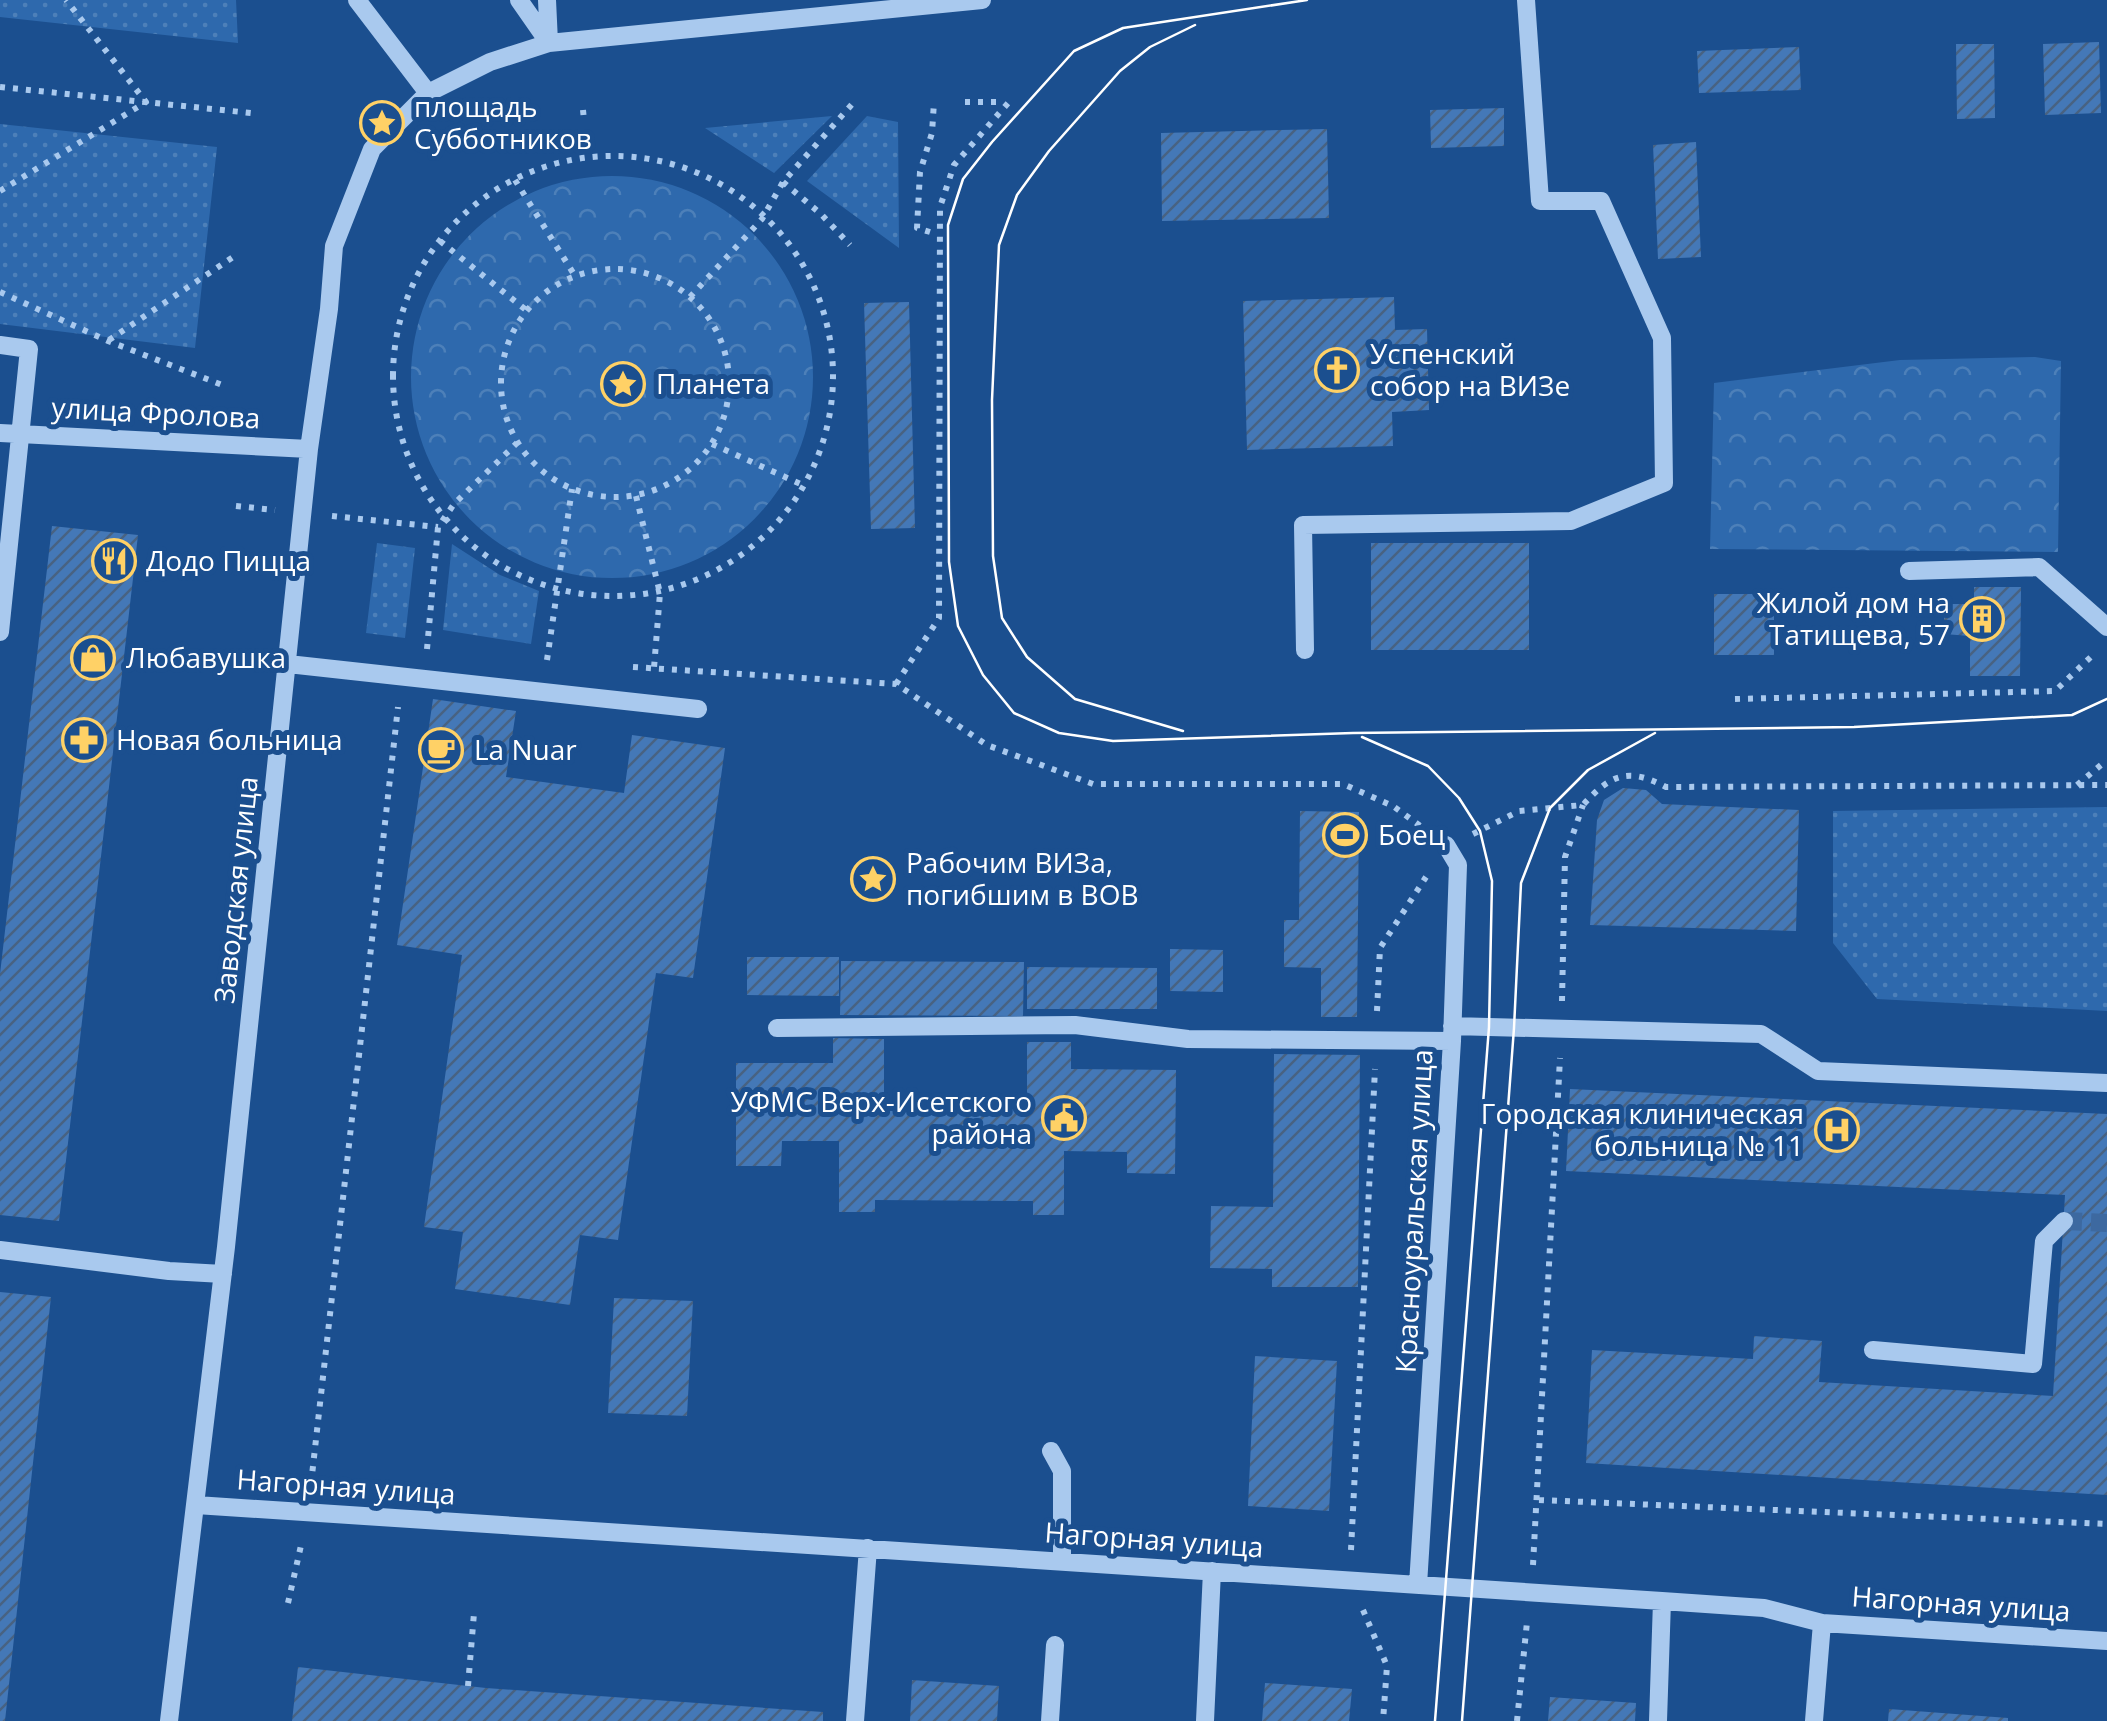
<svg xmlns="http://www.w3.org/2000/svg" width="2107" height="1721" font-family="'Open Sans',sans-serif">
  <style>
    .grass { fill: url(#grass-dots) }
    .park { fill: url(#park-crowns) }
    .building { fill: url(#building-hatch) }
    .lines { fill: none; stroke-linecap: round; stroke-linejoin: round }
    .minor-tunnel { stroke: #3d69a0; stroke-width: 18; stroke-dasharray: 18 9; stroke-linecap: butt }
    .path { stroke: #a9c9ee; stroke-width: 6; stroke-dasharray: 5 8; stroke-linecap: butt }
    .minor { stroke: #a9c9ee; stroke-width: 18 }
    .tram { stroke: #fff; stroke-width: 2.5 }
    .labels { text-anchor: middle; stroke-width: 10; stroke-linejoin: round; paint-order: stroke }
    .poi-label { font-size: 28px; fill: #fff; stroke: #1b4f8f; text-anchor: start }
    .street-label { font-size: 28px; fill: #fff; stroke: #1b4f8f }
  </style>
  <defs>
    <pattern id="grass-dots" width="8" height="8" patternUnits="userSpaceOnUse" patternTransform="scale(2.5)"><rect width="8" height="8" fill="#2e69ad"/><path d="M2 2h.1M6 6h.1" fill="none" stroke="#4d80b9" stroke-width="1.8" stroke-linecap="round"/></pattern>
    <pattern id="park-crowns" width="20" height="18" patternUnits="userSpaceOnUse" patternTransform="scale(2.5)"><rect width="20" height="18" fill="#2e69ad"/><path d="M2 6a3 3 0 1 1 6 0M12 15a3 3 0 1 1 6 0" fill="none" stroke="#4d80b9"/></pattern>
    <pattern id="building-hatch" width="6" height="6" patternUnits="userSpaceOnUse" patternTransform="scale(2.5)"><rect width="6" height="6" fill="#4478b7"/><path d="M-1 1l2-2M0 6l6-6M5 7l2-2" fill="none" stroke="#486282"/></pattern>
  </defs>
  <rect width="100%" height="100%" fill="#1b4f8f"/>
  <path class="grass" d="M0,0H236L238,43L0,17Z
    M832,116L774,173L705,128Z
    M867,116L898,122L899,248L807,181Z
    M0,124L217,147L195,348L0,324Z
    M377,543L415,548L405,638L366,633Z
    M452,544L500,575L539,591L531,644L443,630Z
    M2107,807V1011L1877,999L1833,943V811Z"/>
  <path class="park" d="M411 377a201 201 0 1 1 402 0a201 201 0 1 1-402 0Z
    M2035,357L2061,361L2058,552L1710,549L1714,383L1900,360Z"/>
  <path class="building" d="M2099,42L2101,113L2045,115L2043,44Z
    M1956,44H1994L1995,118L1957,119Z
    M1799,47L1801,90L1699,93L1697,51Z
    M1504,108V146L1431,148L1430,110Z
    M1327,129L1329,218L1162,221L1161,133Z
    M1696,142L1701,257L1658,259L1653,145Z
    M1394,297L1395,330L1427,329L1429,410L1392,412L1393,446L1247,450L1243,301Z
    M909,302L915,528L871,529L864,303Z
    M52,526L138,535L59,1221L0,1215V974Z
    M1371,543H1529V650H1371Z
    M1974,587H2021L2020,676H1970V636L1944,634V604H1974Z
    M1714,594H1774V655H1714Z
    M433,699L516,711L506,777L624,793L632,735L725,748L693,978L656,973L618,1240L580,1235L570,1305L455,1289L463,1232L424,1227L462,955L397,945Z
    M1623,788L1646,790L1662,804L1799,810L1796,931L1590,925L1597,820L1604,800Z
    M1300,811L1359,812L1357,1017H1321V968L1284,967V920H1299Z
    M1170,949L1223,950V992L1170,991Z
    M747,957H839V996L747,995Z
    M841,961L1024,962L1023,1016L840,1015Z
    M1027,967L1157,968V1009H1027Z
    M833,1038L884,1039V1109H1027V1042H1071V1069L1176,1070L1175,1174L1127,1173V1152L1064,1151V1215H1033V1201L875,1200V1212H839V1141H782L781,1166H736V1063H833Z
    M1274,1054L1360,1055L1358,1287H1272V1269L1210,1268L1211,1206L1273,1207Z
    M1570,1089L2107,1114V1495L1586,1463L1592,1350L1753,1359L1754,1336L1822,1341L1819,1382L2053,1396L2065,1195L1566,1171Z
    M0,1292L51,1297L5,1721H0Z
    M614,1298L693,1301L687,1416L608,1413Z
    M1255,1356L1337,1361L1329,1511L1248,1506Z
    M298,1667L486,1688L823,1712V1721H292Z
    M912,1680L999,1686L997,1721H910Z
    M1265,1683L1352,1689L1349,1721H1262Z
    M1550,1697L1636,1703L1635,1721H1548Z
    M1889,1709L2008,1718V1721H1888Z"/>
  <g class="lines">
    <path class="minor-tunnel" d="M2064,1221L2107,1223"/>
    <path class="path" d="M0,87L251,113
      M965,102H996
      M583,110L584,120
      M393 376a220 220 0 1 1 440 0a220 220 0 1 1-440 0Z
      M515,180L575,276
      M783,182L821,214L850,245
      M0,191L146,102L66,0
      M930,232L917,228L920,172L932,133L934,102
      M440,241L526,310
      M501 383a114 114 0 1 1 228 0a114 114 0 1 1-228 0Z
      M0,292L108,341L225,386
      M690,297L762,219L783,182L854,102
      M109,340L236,255
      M712,444L805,486
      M636,496L660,593L654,668
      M236,506L275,510
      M332,516L438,527
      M427,649L438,527L454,504L517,443
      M547,660L572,489
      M633,667L896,684L987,745L1093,784H1343L1393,806L1423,828
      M896,684L939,618L940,207L954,165L1009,102
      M1735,699L2055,691L2095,653
      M2077,785L2107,760
      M1473,834L1519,811L1583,805C1611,774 1628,767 1666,787L2107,785
      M1562,1001L1565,857L1583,805
      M1377,1011L1380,948L1426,877
      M311,1484L398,707
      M1539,1500L2107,1524
      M1351,1550L1375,1069
      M1533,1565L1560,1058
      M288,1603L302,1541
      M1363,1610L1387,1666L1383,1721
      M468,1686L474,1613
      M1517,1721L1527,1622"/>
    <path class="minor" d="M357,0L428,93
      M519,0L549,43
      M547,0L549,42
      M0,345L29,349L0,632
      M0,433L309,449
      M1909,571L2039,567L2107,627
      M1305,650L1303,525L1571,521L1664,483L1662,338L1601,201H1540L1526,0
      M288,664L698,709
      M1452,1026L1761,1034L1818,1071L2107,1083
      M777,1028L1075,1025L1188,1039L1452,1041
      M0,1250L169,1271L223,1274
      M1873,1350L2033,1364L2044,1241L2064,1221
      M1051,1451L1062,1471V1562
      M196,1505L1662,1601L1764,1608L1822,1623L2107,1641
      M1418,1585L1452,1041L1458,865L1446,845
      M169,1721L226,1247L309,449L329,309L334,246L372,149L428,93L490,62L549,43L982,0
      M855,1721L868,1548
      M1050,1721L1055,1645
      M1205,1721L1212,1571
      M1658,1721L1662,1601
      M1814,1721L1822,1623"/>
    <path class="tram" d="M1307,0L1123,28L1074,51L992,142L963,179L948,225L949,562L958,626L983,675L1014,713L1059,733L1113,741L1353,733L1854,727L2072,715L2107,699
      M1183,731L1075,699L1027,657L1002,618L993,556L992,400L999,245L1017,195L1049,151L1120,71L1150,47L1195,25
      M1362,737L1428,766L1459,798L1480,831L1492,881L1489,1027L1435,1721
      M1462,1721L1514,1028L1521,883L1550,808L1588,770L1655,733"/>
  </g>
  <defs>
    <g id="sight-ring" transform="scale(2.25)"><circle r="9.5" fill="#1b4f8f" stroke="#ffd166" stroke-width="1.5"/><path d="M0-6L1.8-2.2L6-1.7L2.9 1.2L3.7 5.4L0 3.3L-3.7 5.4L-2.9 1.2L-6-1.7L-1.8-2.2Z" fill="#ffd166"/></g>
    <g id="church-ring" transform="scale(2.25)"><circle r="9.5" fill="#1b4f8f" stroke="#ffd166" stroke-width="1.5"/><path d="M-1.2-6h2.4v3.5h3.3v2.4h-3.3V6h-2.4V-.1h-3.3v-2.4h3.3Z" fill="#ffd166"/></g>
    <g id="restaurant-ring" transform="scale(2.25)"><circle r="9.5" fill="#1b4f8f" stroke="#ffd166" stroke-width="1.5"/><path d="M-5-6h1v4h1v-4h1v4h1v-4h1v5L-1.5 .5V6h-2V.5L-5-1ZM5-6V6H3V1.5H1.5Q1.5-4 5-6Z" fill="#ffd166"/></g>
    <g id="building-ring" transform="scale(2.25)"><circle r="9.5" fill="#1b4f8f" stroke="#ffd166" stroke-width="1.5"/><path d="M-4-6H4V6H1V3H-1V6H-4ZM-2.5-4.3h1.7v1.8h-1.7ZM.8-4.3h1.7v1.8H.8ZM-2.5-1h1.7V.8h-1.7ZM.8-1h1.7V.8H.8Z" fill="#ffd166"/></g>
    <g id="shop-ring" transform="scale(2.25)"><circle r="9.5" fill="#1b4f8f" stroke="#ffd166" stroke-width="1.5"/><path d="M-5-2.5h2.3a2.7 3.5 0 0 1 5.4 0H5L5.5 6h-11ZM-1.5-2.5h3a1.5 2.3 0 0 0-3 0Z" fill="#ffd166"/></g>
    <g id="pharmacy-ring" transform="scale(2.25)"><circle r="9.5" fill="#1b4f8f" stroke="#ffd166" stroke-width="1.5"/><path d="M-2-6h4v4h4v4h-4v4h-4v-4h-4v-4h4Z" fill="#ffd166"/></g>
    <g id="cafe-ring" transform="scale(2.25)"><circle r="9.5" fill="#1b4f8f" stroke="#ffd166" stroke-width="1.5"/><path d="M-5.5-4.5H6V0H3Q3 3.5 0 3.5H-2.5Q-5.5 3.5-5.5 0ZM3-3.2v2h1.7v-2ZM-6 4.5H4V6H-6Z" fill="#ffd166"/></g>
    <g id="stadium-ring" transform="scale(2.25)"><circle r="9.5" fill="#1b4f8f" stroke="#ffd166" stroke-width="1.5"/><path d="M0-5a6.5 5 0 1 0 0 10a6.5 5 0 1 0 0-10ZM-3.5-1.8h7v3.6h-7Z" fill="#ffd166"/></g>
    <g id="civic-ring" transform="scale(2.25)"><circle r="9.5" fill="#1b4f8f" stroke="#ffd166" stroke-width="1.5"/><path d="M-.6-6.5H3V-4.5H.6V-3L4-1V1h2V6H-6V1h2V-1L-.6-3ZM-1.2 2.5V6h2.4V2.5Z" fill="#ffd166"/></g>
    <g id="hospital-ring" transform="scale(2.25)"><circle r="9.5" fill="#1b4f8f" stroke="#ffd166" stroke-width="1.5"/><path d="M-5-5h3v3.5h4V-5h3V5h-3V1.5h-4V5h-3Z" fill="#ffd166"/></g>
  </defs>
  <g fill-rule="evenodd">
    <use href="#sight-ring" x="382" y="123"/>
    <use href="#church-ring" x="1337" y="370"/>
    <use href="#sight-ring" x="623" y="384"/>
    <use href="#restaurant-ring" x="114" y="561"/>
    <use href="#building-ring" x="1982" y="619"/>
    <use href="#shop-ring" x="93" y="658"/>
    <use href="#pharmacy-ring" x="84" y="740"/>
    <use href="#cafe-ring" x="441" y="750"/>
    <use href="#stadium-ring" x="1345" y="835"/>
    <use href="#sight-ring" x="873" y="879"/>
    <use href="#civic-ring" x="1064" y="1118"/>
    <use href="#hospital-ring" x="1837" y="1130"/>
  </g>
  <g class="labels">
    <g class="poi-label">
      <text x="414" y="117">площадь<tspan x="414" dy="32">Субботников</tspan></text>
      <text x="1370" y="364">Успенский<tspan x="1370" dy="32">собор на ВИЗе</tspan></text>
      <text x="656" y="394">Планета</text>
      <text x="146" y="571">Додо Пицца</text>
      <text x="1950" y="613" text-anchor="end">Жилой дом на<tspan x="1950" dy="32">Татищева, 57</tspan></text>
      <text x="126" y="668">Любавушка</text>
      <text x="116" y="750">Новая больница</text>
      <text x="474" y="760">La Nuar</text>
      <text x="1378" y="845">Боец</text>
      <text x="906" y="873">Рабочим ВИЗа,<tspan x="906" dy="32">погибшим в ВОВ</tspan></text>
      <text x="1032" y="1112" text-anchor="end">УФМС Верх-Исетского<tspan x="1032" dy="32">района</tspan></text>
      <text x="1804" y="1124" text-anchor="end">Городская клиническая<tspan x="1804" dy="32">больница № 11</tspan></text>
    </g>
    <g class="street-label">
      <text transform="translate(156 413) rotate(3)" y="10">улица Фролова</text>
      <text transform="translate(236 890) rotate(-84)" y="10">Заводская улица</text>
      <text transform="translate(1414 1211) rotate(-87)" y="10">Красноуральская улица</text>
      <text transform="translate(346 1487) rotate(4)" y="10">Нагорная улица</text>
      <text transform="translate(1154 1540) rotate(4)" y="10">Нагорная улица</text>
      <text transform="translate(1961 1604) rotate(4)" y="10">Нагорная улица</text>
    </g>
  </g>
</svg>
